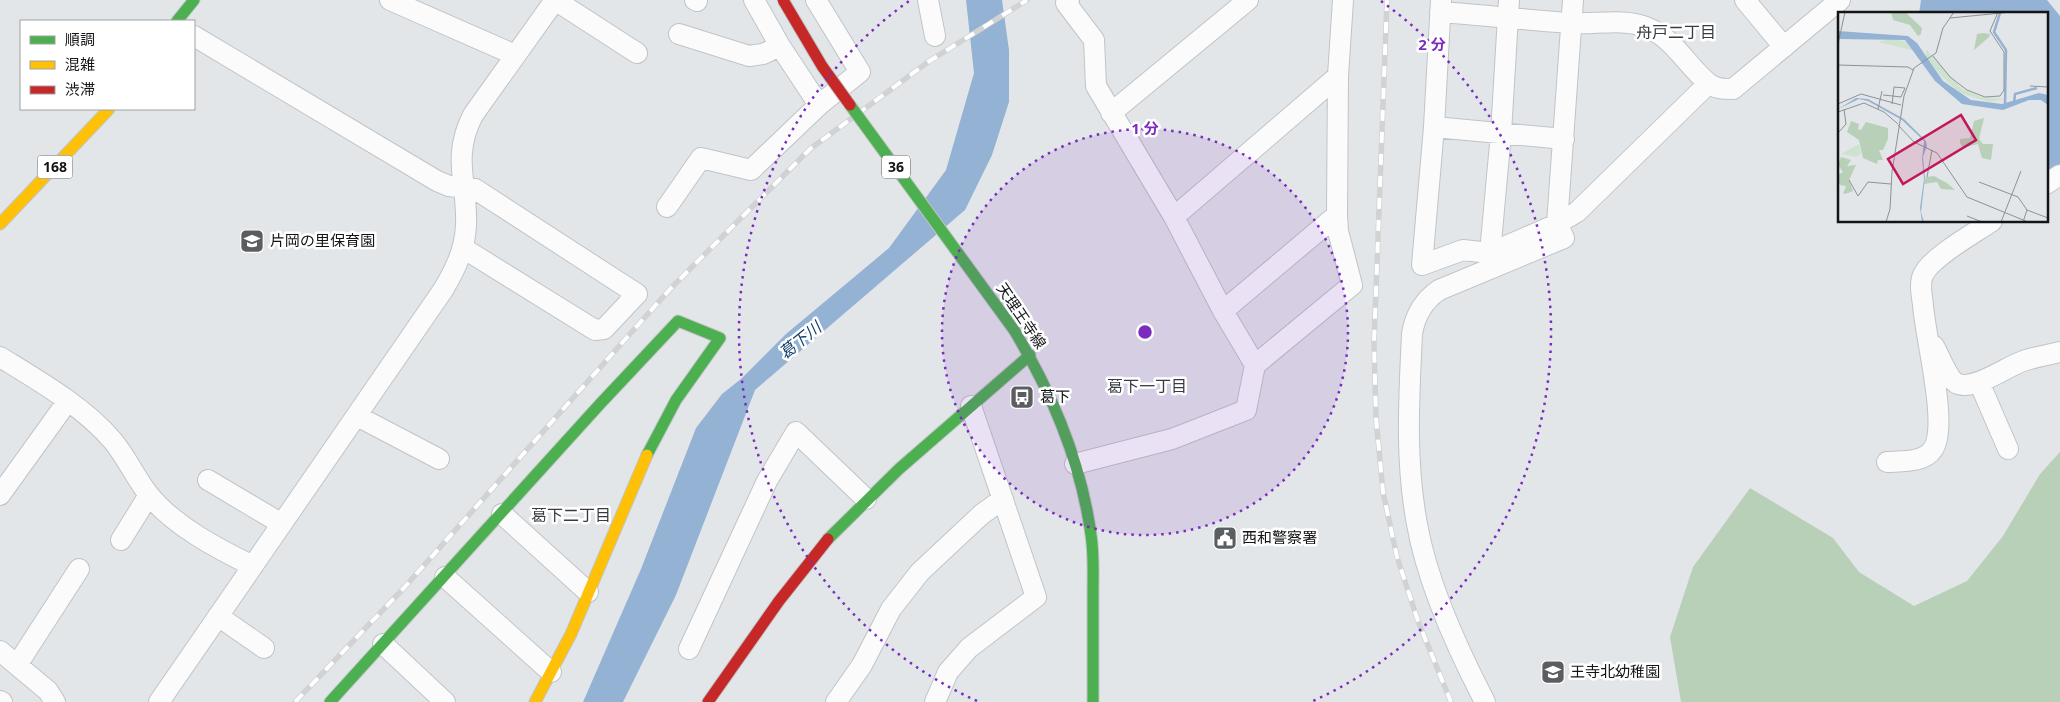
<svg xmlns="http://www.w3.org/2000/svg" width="2060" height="702" font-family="'Noto Sans','Noto Sans JP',sans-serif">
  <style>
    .forest { fill: #b7d0b7 }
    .water { fill: #94b2d3 }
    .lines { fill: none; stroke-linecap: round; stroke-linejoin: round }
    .street-casing { stroke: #c1c4c6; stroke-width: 22 }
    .fast-casing { stroke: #c1c4c6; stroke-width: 13 }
    .slow-casing { stroke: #c1c4c6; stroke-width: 13 }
    .jam-casing { stroke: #c1c4c6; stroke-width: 13 }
    .street { stroke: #fbfbfc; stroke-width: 20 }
    .fast { stroke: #4caf50; stroke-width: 11 }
    .slow { stroke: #ffc107; stroke-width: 11 }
    .jam { stroke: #c62828; stroke-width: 11 }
    .rail-casing { stroke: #d1d2d3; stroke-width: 5.5 }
    .rail { stroke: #fff; stroke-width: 4; stroke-dasharray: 11; stroke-linecap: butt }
    .fast-bridge-casing { stroke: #c1c3c4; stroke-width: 13; stroke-linecap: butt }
    .jam-bridge-casing { stroke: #c1c3c4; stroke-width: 13; stroke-linecap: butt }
    .fast-bridge { stroke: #4caf50; stroke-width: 11 }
    .jam-bridge { stroke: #c62828; stroke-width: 11 }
    .ring { fill: none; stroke: #7b2cbf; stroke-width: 2.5; stroke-dasharray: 2.5 5 }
    .labels { text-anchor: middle; stroke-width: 5; stroke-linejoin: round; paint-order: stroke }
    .shield { fill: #fff; stroke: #595a5c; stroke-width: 1 }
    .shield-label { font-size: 14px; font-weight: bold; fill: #121416 }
    .poi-label { font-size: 15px; fill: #121416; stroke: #fff; text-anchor: start }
    .street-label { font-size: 15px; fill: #121416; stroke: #fff }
    .neighbourhood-label { font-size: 16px; fill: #383c41; stroke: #fff }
    .water-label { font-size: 16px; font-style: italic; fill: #133f6b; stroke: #fff }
    .inset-river { fill: none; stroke: #94b2d3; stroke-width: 2.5 }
    .inset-road { fill: none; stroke: #8f9295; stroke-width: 1 }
    .view { fill: #c2185b; fill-opacity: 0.15; stroke: #c2185b; stroke-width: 2.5 }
    .inset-edge { fill: none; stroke: #121416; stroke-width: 2.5 }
    .centre { fill: #7b2cbf; stroke: #fff; stroke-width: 2.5 }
    .ring-label { font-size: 15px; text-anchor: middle; font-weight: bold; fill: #7b2cbf; stroke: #fff; stroke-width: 5; stroke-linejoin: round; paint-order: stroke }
  </style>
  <rect width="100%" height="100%" fill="#e3e6e9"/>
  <path class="forest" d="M2060,452V702H1681L1670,637L1693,567L1750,488L1833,538L1859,572L1914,606L1967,581L2003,536L2040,474Z"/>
  <path class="water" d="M966,0H1002L1009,50V102L992,155L965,210L755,390L676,595L623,702H583L641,569L696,428L722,394L741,379L786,334L889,248L946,170L974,73Z
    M1921,0H2047L2060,16V167L2046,174V14H1919Z"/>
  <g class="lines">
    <g class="street-casing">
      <path id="street" d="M390,0L515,55
        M695,0L697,1
        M754,0L780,46L819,105
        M928,0L935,36
        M1069,0L1066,3L1094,40L1096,86L1174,217L1223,311L1255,365
        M1441,0L1434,127L1422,265L1463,250L1490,253L1557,224L1577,212L1708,84
        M1745,0L1784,47
        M1440,12C1484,15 1527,20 1570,23C1594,25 1623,18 1646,27C1674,38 1686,65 1708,83C1715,89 1724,89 1733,89L1840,0
        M679,34L749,56L763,54L780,46
        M194,36L437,181L449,186L475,189L637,294L604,329L595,330L463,248
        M1111,113L1248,0
        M1434,127L1564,139
        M2046,184L2060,175
        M667,207L701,158L751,170L819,105L860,72L816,0
        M1174,217L1338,76
        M1490,253L1501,133L1509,0
        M1223,311L1337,215
        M1934,346C1939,355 1949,381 1958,384C1975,390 2006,367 2023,361C2035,357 2048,355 2060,352
        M0,357C39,381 83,406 113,441C127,458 136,479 149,495C174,526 218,549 253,566
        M1979,382L2008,449
        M357,416L439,459
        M1887,462C1902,461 1924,463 1933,449C1949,426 1925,337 1923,305C1922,296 1919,284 1923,275C1931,257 1975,233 1992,221
        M1075,464L1172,439L1246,410L1255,365L1352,285L1338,231L1337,215L1338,76L1343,0
        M208,480L282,524
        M0,495L67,402
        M502,514L588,592
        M121,540L149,495
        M445,577L551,672
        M218,616L264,648
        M383,644L445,702
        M689,649L767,481L796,432L866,499
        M0,651L48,691L55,702
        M17,665L79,569
        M0,701L2,702
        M159,702L443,290C455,270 465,250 466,225C468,183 451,158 473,115L555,0L637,53
        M836,702L862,665L891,609L920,572L982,514L1003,499
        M935,702L948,672L969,648L1036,597L971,406
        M1485,702C1458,650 1427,582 1417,524C1405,461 1409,398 1412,334C1415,315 1423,301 1439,290L1564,238L1557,224L1573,0"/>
    </g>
    <g class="fast-casing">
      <path id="fast" d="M177,21L194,0
        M1014,330C1052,393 1081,461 1091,535C1094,554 1093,573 1093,592C1093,629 1093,665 1093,702
        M828,539L899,469L1030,355
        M330,702L600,404L678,321L720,338L676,400L647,455"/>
    </g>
    <g class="slow-casing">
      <path id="slow" d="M0,224L109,109
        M535,702L571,634L647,455"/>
    </g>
    <g class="jam-casing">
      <path id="jam" d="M708,702L779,601L828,539"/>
    </g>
    <use href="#street" class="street"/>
    <use href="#fast" class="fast"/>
    <use href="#slow" class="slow"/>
    <use href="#jam" class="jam"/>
    <g class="rail-casing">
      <path id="rail" d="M1387,0L1374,343L1376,418L1383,492L1397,557L1418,621L1451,702
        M295,702L402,590L671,288L810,149L928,62L1027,0"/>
    </g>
    <use href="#rail" class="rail"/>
    <g class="fast-bridge-casing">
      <path id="fast-bridge" d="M850,105L1014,330"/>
    </g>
    <g class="jam-bridge-casing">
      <path id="jam-bridge" d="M783,0L822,66L850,105"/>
    </g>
    <use href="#fast-bridge" class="fast-bridge"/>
    <use href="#jam-bridge" class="jam-bridge"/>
  </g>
  <circle cx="1145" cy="332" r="203" fill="#7b2cbf" fill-opacity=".12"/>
  <g class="ring">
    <circle cx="1145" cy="332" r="203"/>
    <path d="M977 701A406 406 0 0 1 909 1M1381 1A406 406 0 0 1 1313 701"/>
  </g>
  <defs>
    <g id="school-square" transform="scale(1.25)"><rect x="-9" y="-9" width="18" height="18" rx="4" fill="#5b5e60" stroke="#fff"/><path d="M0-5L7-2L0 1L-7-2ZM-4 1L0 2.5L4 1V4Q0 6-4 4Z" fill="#fff"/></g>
    <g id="bus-square" transform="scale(1.25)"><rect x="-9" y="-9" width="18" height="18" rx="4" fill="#5b5e60" stroke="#fff"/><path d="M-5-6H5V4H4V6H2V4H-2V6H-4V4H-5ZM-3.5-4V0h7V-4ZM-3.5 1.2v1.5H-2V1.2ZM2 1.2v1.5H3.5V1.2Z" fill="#fff"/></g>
    <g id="civic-square" transform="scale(1.25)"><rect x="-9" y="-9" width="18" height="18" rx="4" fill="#5b5e60" stroke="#fff"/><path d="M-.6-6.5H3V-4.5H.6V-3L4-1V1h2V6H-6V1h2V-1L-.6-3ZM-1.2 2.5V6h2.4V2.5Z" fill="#fff"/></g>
  </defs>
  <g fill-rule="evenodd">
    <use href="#school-square" x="252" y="241"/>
    <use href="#bus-square" x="1022" y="397"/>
    <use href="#civic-square" x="1225" y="538"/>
    <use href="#school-square" x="1553" y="672"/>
  </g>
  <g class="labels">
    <g class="shield">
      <rect x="37.5" y="155.5" width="35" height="23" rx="4"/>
      <rect x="882" y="155.5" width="28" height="23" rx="4"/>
    </g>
    <g class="shield-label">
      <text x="55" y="172">168</text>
      <text x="896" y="172">36</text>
    </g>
    <g class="poi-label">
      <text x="270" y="246">片岡の里保育園</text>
      <text x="1040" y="402">葛下</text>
      <text x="1242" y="543">西和警察署</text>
      <text x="1570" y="677">王寺北幼稚園</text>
    </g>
    <g class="street-label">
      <text transform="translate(1021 316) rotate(56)" y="5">天理王寺線</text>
    </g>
    <g class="neighbourhood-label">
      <text x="1676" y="38">舟戸二丁目</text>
      <text x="1147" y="392">葛下一丁目</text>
      <text x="571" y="521">葛下二丁目</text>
    </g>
    <g class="water-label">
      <text transform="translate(800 340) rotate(-39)" y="6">葛下川</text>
    </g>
  </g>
  <g transform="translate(1838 12)">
    <rect width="210" height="210" fill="#e3e6e9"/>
    <path d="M50,27L67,29L74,38L40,30ZM88,37L124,77L144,85L167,87L151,90L122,81L102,63L88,45ZM21,132L23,141L19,145L3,142Z" fill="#cee3cf"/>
    <path d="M53,0H67L84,16L83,22L80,24L72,13L55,8ZM145,21L152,22L151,25L136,38L139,22ZM146,106L141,127L145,132H155L153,148L144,146L140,132L125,136L122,131V127L132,126L136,109ZM13,109L21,112L20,117L23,118L28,110L50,116V127L45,138H41L45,148H40L39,152L25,146L21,128L9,120ZM3,145L13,148L9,154L18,153L11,168L15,179L10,181L5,182L8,174L2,173L0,169V163L5,160L0,153ZM96,164L109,171L117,178L103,177L99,170L86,172L88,165Z" fill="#b7d0b7"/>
    <path d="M0,19L70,24L79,31L105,69L133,88L164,92L201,81L210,83V93L203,88H191L165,98L124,92L97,69L67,28L0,27ZM18,86L30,87L66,107L88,129L89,134L85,145L87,166L83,200L86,210H84L82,196L86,167L84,147L86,129L64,108L30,89L21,87L0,97Z" fill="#94b2d3"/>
    <path class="inset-river" d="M162,1L156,20L168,38L167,94M176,91L177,82L199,76"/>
    <path class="inset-road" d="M112,6L174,0M0,32L7,0M95,44L112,65L129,78L147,85L162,84L166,78V40L152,19L160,0M0,53L70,55L75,58M192,74L210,75M45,83L55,84L63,85L67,76L56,75L55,84L54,92M0,92L23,82L63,93M40,97L44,79M0,100L26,91L46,100L60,112M60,113L76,130L99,141L129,185L190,210M0,121L8,112L6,97M89,165L94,138M11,168L20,184L30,170L53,172M141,170L180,185L189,198M129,204L144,210M48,210L52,197L54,160L66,84L76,56L98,41L105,16L116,0M163,210L183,159M185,210L189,198L210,206"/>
    <path class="view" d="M123,103L138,128L65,172L50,147Z"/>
    <rect width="210" height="210" class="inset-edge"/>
  </g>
  <circle cx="1145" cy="332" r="8" class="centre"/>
  <g class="ring-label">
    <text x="1432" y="50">2 分</text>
    <text x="1145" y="134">1 分</text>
  </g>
  <rect x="20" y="20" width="175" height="90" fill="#ffffff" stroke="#a0a1a2"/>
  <rect x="30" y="36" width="25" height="8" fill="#4caf50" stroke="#a0a1a2"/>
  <text x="65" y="45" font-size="15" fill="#121416">順調</text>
  <rect x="30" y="61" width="25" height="8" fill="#ffc107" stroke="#a0a1a2"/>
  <text x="65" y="70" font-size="15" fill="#121416">混雑</text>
  <rect x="30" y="86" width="25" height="8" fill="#c62828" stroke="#a0a1a2"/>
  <text x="65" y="95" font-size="15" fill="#121416">渋滞</text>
</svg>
